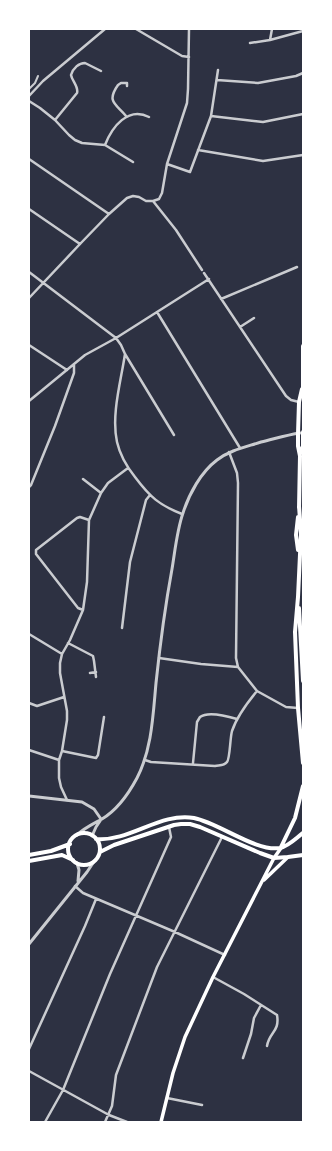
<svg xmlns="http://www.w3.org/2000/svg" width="332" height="1151" font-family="Manrope,sans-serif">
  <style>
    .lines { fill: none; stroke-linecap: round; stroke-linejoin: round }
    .pedestrian { stroke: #caccd0; stroke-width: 2 }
    .minor { stroke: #caccd0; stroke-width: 2.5 }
    .tertiary { stroke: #caccd0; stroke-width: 3 }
    .secondary { stroke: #fff; stroke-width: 3.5 }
    .primary { stroke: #fff; stroke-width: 4 }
  </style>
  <rect width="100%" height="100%" fill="#2d3142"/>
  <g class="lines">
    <path class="pedestrian" d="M29,89L35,83L38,76"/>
    <path class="minor" d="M136,29L182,56L189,57
      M270,40L272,29
      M250,43L270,40L303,31
      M217,80L258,83L296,76L303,73
      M29,96L43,81L105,29
      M29,101L40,108L55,120L69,135L75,140L82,143L105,145L133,162
      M126,116C116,104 106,102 118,85L121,83H127V86
      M211,116L263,122L303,114
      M55,120L77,93C79,87 72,81 71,75C73,68 79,63 85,63L101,71
      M105,145C112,127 128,106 149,117
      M198,150L263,161L303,155
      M29,159L109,214
      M167,164L190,172L211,116L218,70
      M153,201L176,230L202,270
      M29,209L80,244
      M29,272L116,338L121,345L125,354L174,435
      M204,273L286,396L291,400L299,402
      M29,298L80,244L109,214L127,198L133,196L139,197L146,201H153L159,199L162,193L167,164L187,103L188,89L189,29
      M221,299L297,267
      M157,312L240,448
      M240,327L254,318
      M29,345L67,370
      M125,354C121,381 111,415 117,442C120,455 127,467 135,477C150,497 159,505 182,514
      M29,401L85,355L116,338L209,279
      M229,452L237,473L238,483L236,658L238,667L257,691L286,707L298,708
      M83,479L101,493
      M29,487L31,485L55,426L74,373V365
      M83,610L78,608L36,554V550L77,518L80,517L89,520
      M122,628L130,562L146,500L150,495
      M29,634L62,654
      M68,643L93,656L94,661L96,677
      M159,658L201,664L238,667
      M90,673L96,672
      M29,703L37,706L64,697
      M29,750L59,760
      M62,751L96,758L98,755L104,717
      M145,760L151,762L215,766C219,765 224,766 227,762C230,759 230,738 232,731C237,716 247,703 257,691
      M193,763L197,722L200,717C208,711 227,716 237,719
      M67,800L61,787L59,778V760L62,751L67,720V711L60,673V663L62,654L70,640L83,610L87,582L89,520L101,493L108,483L128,468
      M75,886L83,893L175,932L225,955
      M213,977L244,994L277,1015C280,1032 269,1032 267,1046
      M29,1049L85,926L96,899
      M243,1058L251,1034L254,1018L261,1005
      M29,1071L109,1115L127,1122
      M167,1098L202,1105
      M45,1122L63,1090L110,974L171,837L169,827
      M105,1122L112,1106L116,1075L157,967L222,837"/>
    <path class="tertiary" d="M29,796L82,802L94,809L101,819
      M77,835C84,828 93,824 102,819C117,810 129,793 137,778C152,749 153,715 156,683C160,645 165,607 172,569C175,551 177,530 183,513C189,494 201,472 217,460C230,450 246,447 261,442C274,439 286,435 300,433
      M92,836L96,827L100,821
      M77,863L79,870L78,881
      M29,944L87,872L95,860"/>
    <path class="secondary" d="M264,880L288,857
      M161,1122L173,1073L185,1037L213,977L274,858L281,848"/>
    <path class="primary" d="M303,391V346
      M300,454L303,446V432
      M299,506L301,533L298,597L295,632L298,708L303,763
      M299,508L300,456L298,446V434L299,402L302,389
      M298,517L296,535L298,550
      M299,608L303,681
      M68 849a16 16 0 1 1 32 0a16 16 0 1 1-32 0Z
      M96,839C130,842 160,812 194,818C219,823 256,852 280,848C289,846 296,838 303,833
      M281,847L295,818L303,786
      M100,852L114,845L174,825L181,824H190L200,827L260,853L274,858L288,857L303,855
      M29,855L51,851L70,844
      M29,861L62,855L73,860"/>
  </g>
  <rect width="332" height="1151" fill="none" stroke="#ffffff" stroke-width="60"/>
</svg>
